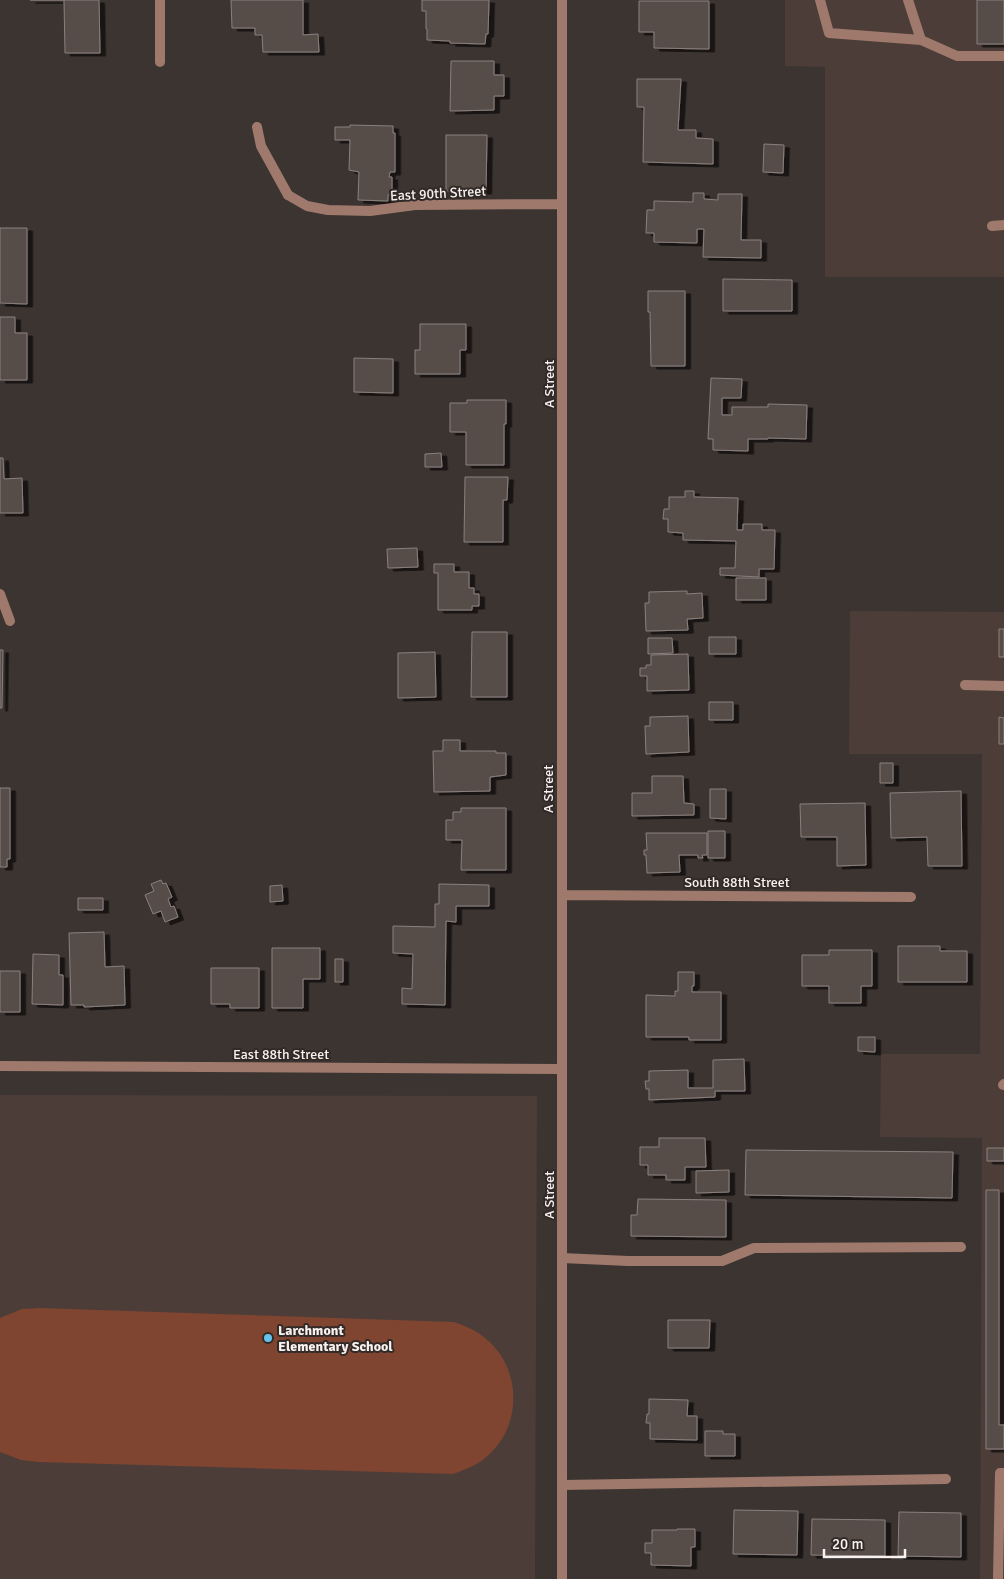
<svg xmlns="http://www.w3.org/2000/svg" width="1004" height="1579" font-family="Signika,sans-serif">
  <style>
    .built { fill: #4c3d38 }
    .green { fill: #7f4531 }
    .building { fill: #564d4a; stroke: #8a807d; filter: url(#shadow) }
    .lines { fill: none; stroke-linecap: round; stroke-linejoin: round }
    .service { stroke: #9e796c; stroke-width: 10 }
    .minor { stroke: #9e796c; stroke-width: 10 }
    .poi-dot { fill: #66c4ef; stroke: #322a27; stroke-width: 2 }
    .labels { text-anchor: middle; stroke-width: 4; stroke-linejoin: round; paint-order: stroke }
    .street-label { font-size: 14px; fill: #f7f2f0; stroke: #322a27 }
    .poi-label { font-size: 14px; font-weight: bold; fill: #f7f2f0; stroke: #322a27; text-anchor: start }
  </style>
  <defs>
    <filter id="shadow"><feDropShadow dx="5.5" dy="3" stdDeviation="0" flood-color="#0009"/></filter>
  </defs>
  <rect width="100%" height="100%" fill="#3c3431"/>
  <path class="built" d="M785,0H1004V277H825V67L785,66Z
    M850,611L1004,612V1579H980L982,1138L880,1137L881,1054H980L982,754H849Z
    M0,1095L537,1096L535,1579H0Z"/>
  <path class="green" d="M39,1308L454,1322C465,1326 476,1330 485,1338C523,1368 523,1429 484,1459C475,1466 464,1470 453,1474L38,1462L21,1460L0,1452V1318L22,1309Z"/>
  <path class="building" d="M30,0H99L100,53H65L64,0Z
    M231,0H303V35L318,34L319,52H263L262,35H255V28H232Z
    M422,0H489L488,34H486L485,44L450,43V41L427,40V29H426V11H422Z
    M977,0H1004V44H977Z
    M639,1H709V49L654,48V32H639Z
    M451,61H494V75H504V96H494V110L450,111Z
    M637,79H681L678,130H696V138L713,139V164L643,162L644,107H637Z
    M350,125L393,126V133H395V172H390L389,177H392V195H388V201L358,200L359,172L349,170L350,140H335V127H350Z
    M446,135H487L486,191H446Z
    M764,144L784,145L783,173L763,172Z
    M693,193H704V199L718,200V194H742L741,240H761V258L703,257L704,229H697V243L654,242V233H646L647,210H654V201L693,202Z
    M0,228H27V304L0,303Z
    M723,279L792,280V311H723Z
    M648,291H685V366H651L650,312H648Z
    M0,317H15V333H27V380H0Z
    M420,324H466V350H460V374H415V350H420Z
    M354,358L393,359V393L354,392Z
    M711,378L742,379L741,398H722V415H732V407H768V404L807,405L806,439L768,438V439H748V451L713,450V439H708Z
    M467,400H506V424H504V465H466V432H450V403H467Z
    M441,453L442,467H425V454Z
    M0,458H3L4,479L22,478L23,513H0Z
    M465,477H508L507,500H503V542H464Z
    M685,491H694V497L738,498L737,530H743V524H762V530H775L774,569H759V577L720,575V568H735L736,541L683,540V533L668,532V519H663L664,509H669V497H685Z
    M417,548L418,567L388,568L387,549Z
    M434,564H454V572H469V588H474V594H479V606H472V610H438V573H434Z
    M736,578H766V600H736Z
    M687,591V594L702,593L703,618L687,619L688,630L646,631L645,603H649V592Z
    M999,629H1004V657H999Z
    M472,632H507V697H471Z
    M709,637H736V654H709Z
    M648,638H672L673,653L648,654Z
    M0,650H3L2,708H0Z
    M435,652L436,697L398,698V653Z
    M688,654L689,690L647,691V676H640V668H646V665H651V655Z
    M709,702H733V720H709Z
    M688,716L689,752L646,754L645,726H650V717Z
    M999,717L1004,718V744H999Z
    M443,740H460V751H496V753H506V775L490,777V791L434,792L433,751H443Z
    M880,763H893V783H880Z
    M652,776H683L684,803L694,804V815L632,816V793H652Z
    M0,788H10V859H7V867H0Z
    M710,789H726V819L710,818Z
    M961,791L962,866H928L927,837L891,838L890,793Z
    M865,803L866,865L837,866V837H801L800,804Z
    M461,808H506V870H461L462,840H446V820H453V812H461Z
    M708,831H725V858H708Z
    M646,833H707V855H702L703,858H698V855H679L680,872L647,873L646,855H644V850H647Z
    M161,880L163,884L166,883L172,897L168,899L171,907L174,906L178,917L165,922L161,911L153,914L145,895L154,891L151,884Z
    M439,884L489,885V906H456V922L446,921L445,1005L402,1004V988L412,989L413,954L393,953V926L435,927V904H439Z
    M282,885L283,901L270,902V886Z
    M78,898H103V910H78Z
    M104,932L105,967L124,966L125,1005L84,1007V1005H71L69,933Z
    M898,946H940V951H967V982H898Z
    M272,948H320V979H303V1008H272Z
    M829,950H872V986H861V1003H829V986H802V955H829Z
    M33,954L59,955V975H63V1005L32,1004Z
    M335,959H343V982H335Z
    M211,968H259V1008H230V1004H211Z
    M0,971H20V1012H0Z
    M678,972H694V986H692V992H721V1040H689V1037H646V995L675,996V991H678Z
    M858,1037H875V1052L858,1051Z
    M744,1059L745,1091H715V1097L649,1100V1089H646L645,1081H649V1071L688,1070V1088H713V1060Z
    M659,1138H705L706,1167H685V1180H666V1175H648V1165H640V1147H659Z
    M987,1148H1004V1161H987Z
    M746,1150L953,1152L952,1198L745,1195Z
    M729,1170V1192L696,1193V1171Z
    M986,1190H999V1425H1004V1449H986Z
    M638,1199L726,1200V1237L631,1236V1215H637Z
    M668,1320H710L709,1348H668Z
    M649,1399L688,1400L687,1416H697V1440L650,1439V1423H646L647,1414H649Z
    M705,1431H723V1434H735V1456H705Z
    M734,1510L798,1511L797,1555L733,1554Z
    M899,1512L961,1513V1557L898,1556Z
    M812,1519L885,1520V1556L811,1555Z
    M677,1529H695V1547H691V1566L651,1565V1553H645V1543H652V1530H677Z"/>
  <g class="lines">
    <path class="service" d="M820,0L829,33L921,40
      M908,0L921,40L957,56H1004
      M257,127L261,146L288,195
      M992,226L1004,225
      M0,594L10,621
      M965,685L1004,686
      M1003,1085L1004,1084
      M562,1258L628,1261H722L754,1248L961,1247
      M562,1485L946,1479
      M998,1579L1000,1473H1004"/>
    <path class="minor" d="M160,0V62
      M288,195L307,206L328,210L370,211L415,205L562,204
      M562,895L911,897
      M0,1066L562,1069
      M562,1579V0"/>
  </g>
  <circle class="poi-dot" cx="268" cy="1338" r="5"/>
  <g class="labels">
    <g class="street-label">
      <text transform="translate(438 193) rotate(-3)" y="5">East 90th Street</text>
      <text transform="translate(549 384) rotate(-90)" y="5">A Street</text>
      <text transform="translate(548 789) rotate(-90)" y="5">A Street</text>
      <text x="737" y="887">South 88th Street</text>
      <text x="281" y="1059">East 88th Street</text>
      <text transform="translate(549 1195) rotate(-90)" y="5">A Street</text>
    </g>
    <g class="poi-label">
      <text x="278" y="1335">Larchmont<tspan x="278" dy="16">Elementary School</tspan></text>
    </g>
  </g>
  <path d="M824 1549v8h81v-8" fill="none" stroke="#f7f2f0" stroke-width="2.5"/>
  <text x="832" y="1549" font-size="15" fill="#f7f2f0" stroke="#322a27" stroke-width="4" paint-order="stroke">20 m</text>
</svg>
